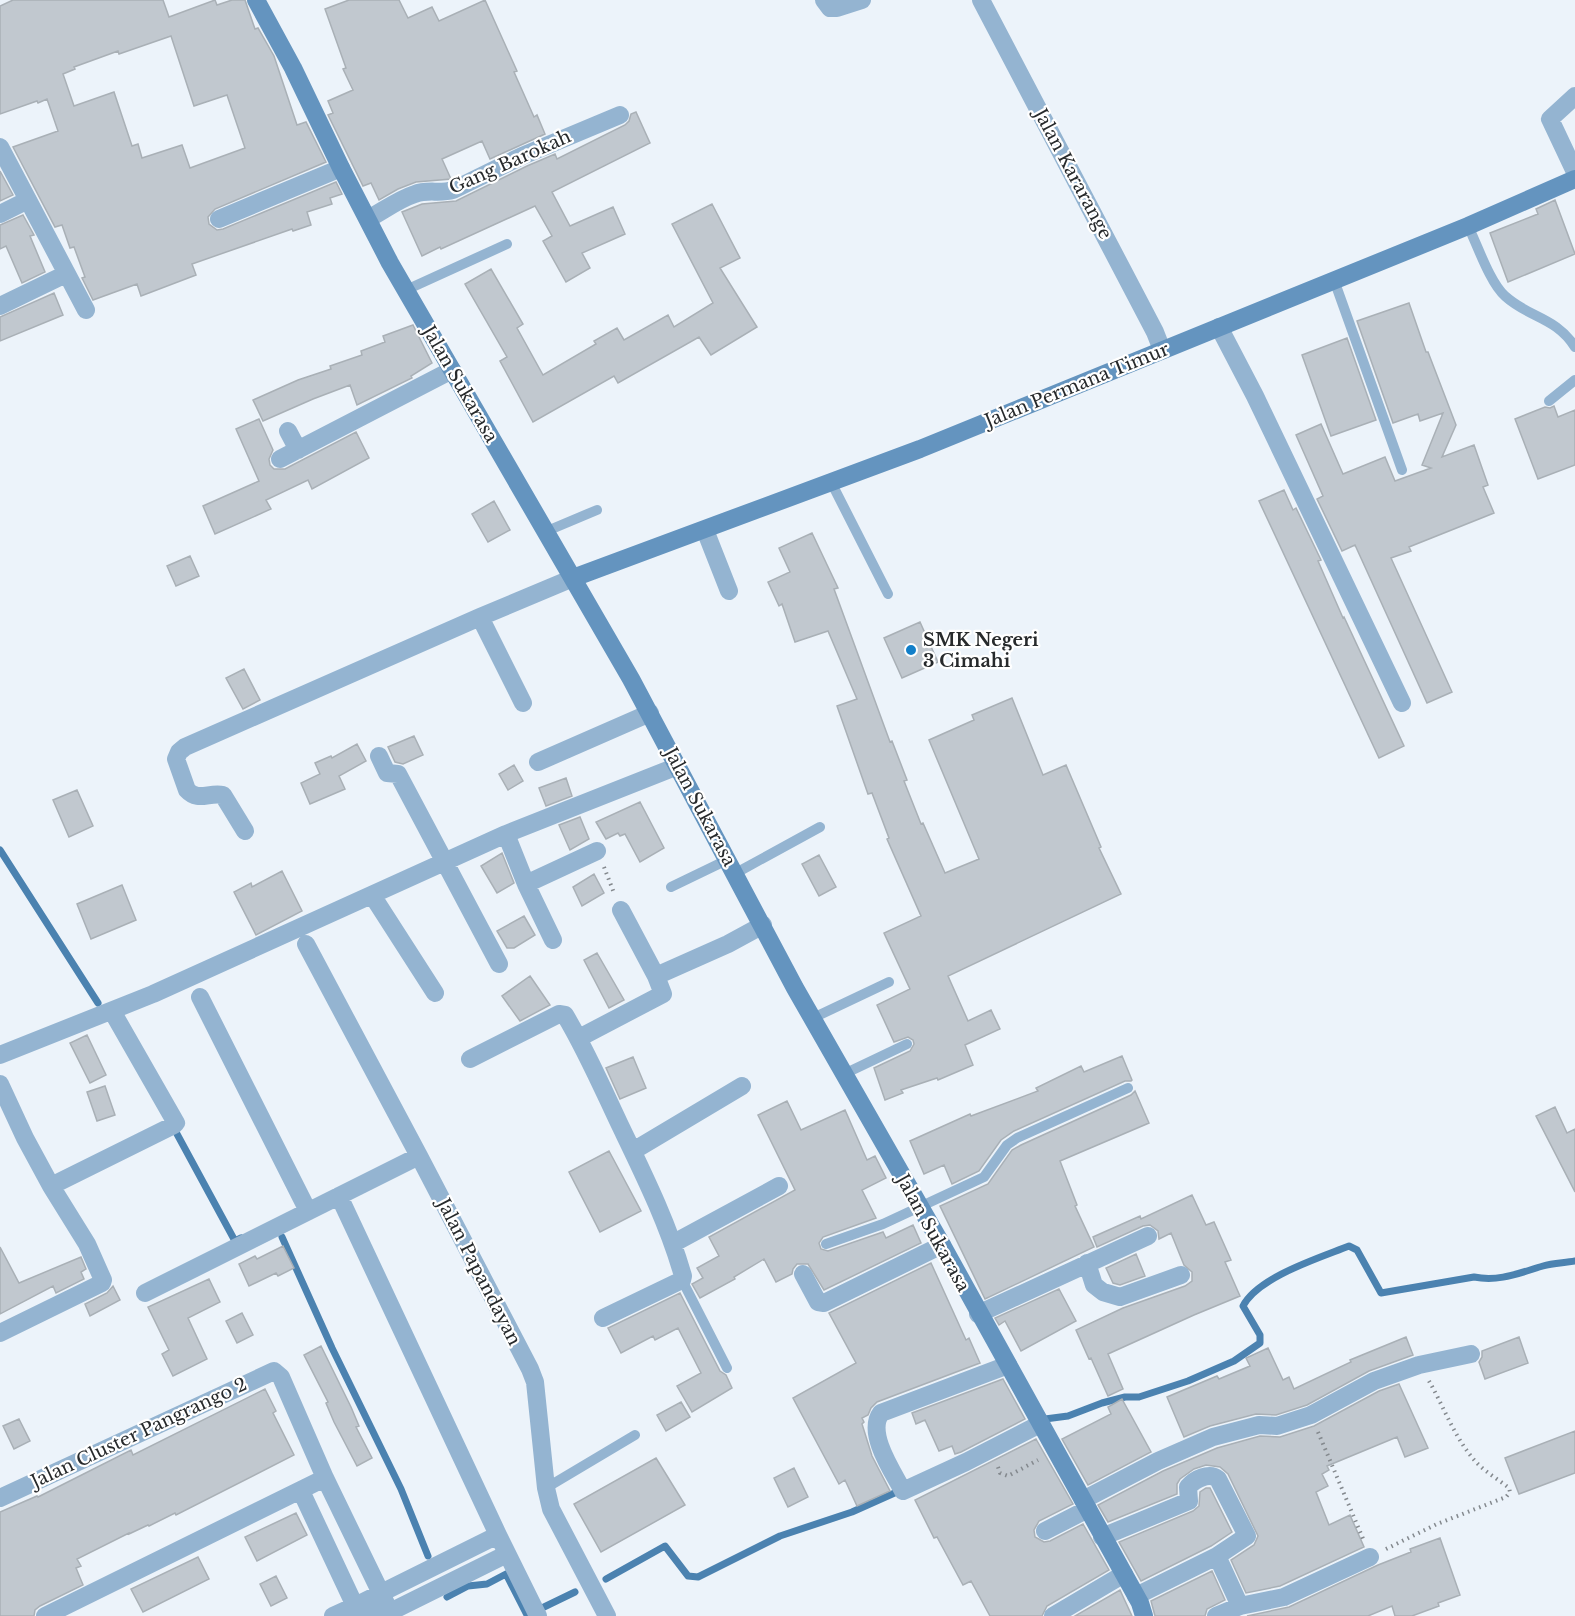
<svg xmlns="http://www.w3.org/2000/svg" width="1575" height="1616" font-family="'Libre Baskerville',serif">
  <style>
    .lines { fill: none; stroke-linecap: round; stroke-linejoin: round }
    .stream { stroke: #4b82b0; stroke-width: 7 }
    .building { fill: #c1c8cf; stroke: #a9b0b6; stroke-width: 1.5; fill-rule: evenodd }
    .path { stroke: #84898e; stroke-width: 4; stroke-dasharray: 1.5 4.5; stroke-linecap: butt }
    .lane { stroke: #94b4d1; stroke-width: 10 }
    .street { stroke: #94b4d1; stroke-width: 18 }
    .secondary { stroke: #6494bf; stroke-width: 18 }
    .poi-dot { fill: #127fc9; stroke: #fff; stroke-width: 2 }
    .labels { text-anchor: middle; stroke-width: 4.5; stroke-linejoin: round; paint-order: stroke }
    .street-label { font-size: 18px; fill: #272a2c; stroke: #fff }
    .poi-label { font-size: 18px; font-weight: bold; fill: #272a2c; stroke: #fff; text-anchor: start }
  </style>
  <rect width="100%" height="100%" fill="#ecf3fa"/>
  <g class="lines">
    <path class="stream" d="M0,850L98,1003
      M177,1134L235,1241L241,1238
      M282,1237L332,1348L401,1489L428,1556
      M1045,1419L1068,1416L1102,1403L1125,1397H1139L1188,1381L1234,1361L1260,1343V1335L1243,1306C1258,1277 1319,1258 1349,1246L1357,1250L1381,1293L1474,1277C1499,1282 1519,1273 1543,1266C1553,1263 1564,1263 1575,1261
      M606,1579L665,1546L688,1576L698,1577L780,1536L852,1512L899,1491
      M447,1597L468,1586L487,1584L506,1574L527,1615
      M544,1607L575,1592"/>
  </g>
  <path class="building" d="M13,0H163L169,17L215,0L217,5L232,0H245L255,29L258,28L274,56L297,125L306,122L326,162L215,209L208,217L209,224L217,230L223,229L336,182L342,194L330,198L332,204L307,212L311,225L293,231L292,229L192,264L196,275L141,296L137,284L93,300L82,278L85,277L74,247L70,248L62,225L55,227L13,147L58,131L47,99L38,103L37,101L0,114V6ZM171,36L194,106L227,95L245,148L190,168L182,145L142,158L138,144L132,146L114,92L74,106L63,74L75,69L74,67L118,51L119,54Z
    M349,0H399L408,18L432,7L439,21L485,0L517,71L514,72L534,117L537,115L545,134L490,159L482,141L442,159L451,179L416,182L398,189L379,200L371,183L363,186L328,115L333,113L328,101L353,90L343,69L346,68L325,9Z
    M636,112L650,143L552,192L570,226L613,207L625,234L582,253L590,268L566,282L543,241L552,236L535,206L441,249L440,247L422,256L402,212L422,204L456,201L527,166L555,154L557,159L625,125L629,121L631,114Z
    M0,171L13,195L0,201Z
    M1555,200L1575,254L1508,282L1490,233L1538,214L1536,209Z
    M712,204L740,258L720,268L757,327L711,355L699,337L618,383L614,376L533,422L500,361L507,357L465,284L491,269L523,324L517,328L543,375L596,344L594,341L617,328L624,340L668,315L674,327L713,303L672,224Z
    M23,215L34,235L30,236L45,272L22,283L6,246L0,249V225Z
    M54,293L63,315L0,341V317Z
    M1409,303L1426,352H1428L1456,425L1442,457L1474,445L1488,485L1483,487L1494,513L1409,547L1411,551L1391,558L1452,692L1427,703L1355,545L1342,551L1317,499L1323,496L1296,435L1321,424L1343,474L1385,457L1395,481L1431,468L1422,465L1443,413L1420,421L1418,414L1393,423L1357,321Z
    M413,325L432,363L411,376L412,378L357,405L350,385L313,399L263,421L253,400L298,380L331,369L330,366L362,355L361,351L385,342L383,336Z
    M1347,338L1376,420L1331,436L1302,355Z
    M1554,406L1558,417L1575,410V465L1538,479L1515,419L1545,407L1550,408Z
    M259,419L273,450L269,459L270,465L274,469H285L356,432L369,458L312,489L308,480L266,500L271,509L215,534L203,506L259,481L236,429Z
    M1284,490L1293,510L1296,508L1321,560L1318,561L1343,618L1344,617L1404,746L1379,758L1259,501Z
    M494,501L510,530L488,542L472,514Z
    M812,533L838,588L834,589L890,742L892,741L907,780L904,781L921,824L923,823L945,873L979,859L929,740L974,720L972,715L1012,698L1043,775L1066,765L1101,847L1099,848L1121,894L948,976L968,1021L991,1010L1000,1029L965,1045L973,1065L938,1080L937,1078L901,1090L903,1093L885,1100L874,1068L910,1051L914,1044L913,1040L908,1037L894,1042L877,1005L910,989L884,933L921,916L887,839L889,838L872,793L868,794L837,706L857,699L828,631L795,642L782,604L779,606L768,582L790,572L779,548Z
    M190,556L199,576L176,586L167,566Z
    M920,622L938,662L902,678L884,638Z
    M244,669L260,700L243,709L226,678Z
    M414,736L423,755L403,764L395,762L388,747Z
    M357,744L366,761L339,776L345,789L310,804L301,783L320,774L315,763L331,756L332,758Z
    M514,765L523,781L508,790L499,774Z
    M566,778L572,796L546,806L539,788Z
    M77,790L93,826L69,837L53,800Z
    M640,802L664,848L640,862L625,834L620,836L618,833L606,839L596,822Z
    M580,817L589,839L570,850L559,825Z
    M502,853L514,883L497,893L481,866Z
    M819,855L836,887L819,896L802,864Z
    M282,871L302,911L256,935L234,892L251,883L252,887Z
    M594,874L604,893L582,906L573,887Z
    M122,885L136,920L91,939L77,904Z
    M524,916L535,935L514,948H507L497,931Z
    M597,953L624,1000L609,1008L584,960Z
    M530,976L550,1005L520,1021L502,996Z
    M87,1035L106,1075L90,1083L70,1043Z
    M1122,1056L1132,1080L1131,1081H1125L1014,1131L1001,1140L979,1171L952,1184L944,1165L924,1174L910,1141L970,1114L971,1116L1038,1091L1036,1088L1081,1066L1084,1072Z
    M633,1057L646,1088L620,1099L606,1068Z
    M105,1086L115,1115L97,1121L87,1092Z
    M1135,1091L1149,1123L1060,1161L1077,1205L1075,1206L1094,1247L985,1299L940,1206L988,1184L1012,1150L1021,1145L1131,1095Z
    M787,1101L801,1130L845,1110L867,1160L875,1156L886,1178L862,1190L876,1218L823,1237L819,1243L821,1249L828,1251L883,1232L886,1238L913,1225L921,1243L824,1290L808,1264H797L793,1269L792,1274L776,1282L764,1259L734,1277L735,1279L700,1298L692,1284L703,1278L697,1268L719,1256L709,1237L795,1190L758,1115Z
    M1555,1107L1567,1133L1575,1129V1192L1536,1116Z
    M609,1151L641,1211L600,1232L569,1172Z
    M1192,1195L1206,1225L1214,1222L1231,1260L1225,1262L1240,1296L1194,1315L1108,1354L1123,1389L1108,1396L1091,1358L1089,1359L1076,1330L1123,1308L1185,1286L1192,1281V1272L1184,1265L1171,1233L1159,1239L1158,1231L1150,1225L1143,1226L1097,1247L1093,1237L1140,1216L1141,1219Z
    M283,1246L294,1268L278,1276L276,1273L249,1286L239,1264L255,1256L257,1259Z
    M0,1247L19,1283L81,1257L86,1269L81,1272L84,1279L56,1293L53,1286L0,1314Z
    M1136,1254L1145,1276L1120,1285L1113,1283L1106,1268Z
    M931,1263L966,1340L969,1338L980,1363L877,1402L871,1408L868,1415L862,1418L864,1422L862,1424L872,1456L890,1491L857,1506L845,1480L839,1484L793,1398L856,1363L829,1313Z
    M209,1279L220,1302L188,1318L207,1359L173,1376L162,1354L169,1350L148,1307Z
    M113,1286L120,1300L90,1316L85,1304L107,1293Z
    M1059,1289L1076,1321L1021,1351L1005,1321L999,1325L995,1318Z
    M680,1293L720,1371L726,1375L732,1388L692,1412L677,1386L701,1373L678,1328L655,1340L653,1336L621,1353L608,1328Z
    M242,1313L253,1335L237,1343L226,1321Z
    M1406,1337L1413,1355L1369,1371L1307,1405L1276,1415L1256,1414L1210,1426L1184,1437L1167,1397L1217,1376L1219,1379L1250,1366L1246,1358L1268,1348L1283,1380L1289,1377L1294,1389L1351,1362L1350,1360Z
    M1519,1337L1528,1363L1485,1379L1479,1362L1482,1357V1351Z
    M321,1346L351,1407L359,1426L356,1427L372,1458L357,1466L334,1422L326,1403L328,1402L304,1355Z
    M1003,1379L1025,1419L961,1452L955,1454L952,1446L939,1451L925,1420L916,1424L912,1413Z
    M1399,1384L1428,1448L1405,1457L1397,1437L1327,1466L1329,1470L1322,1474L1328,1486L1316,1492L1329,1525L1350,1515L1364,1547L1280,1586L1246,1593L1231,1560L1254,1545L1258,1536L1228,1474L1220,1467L1206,1465L1194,1469L1180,1479L1177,1484V1494L1108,1522L1098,1505L1163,1471L1217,1448L1260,1436L1280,1437L1314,1426L1379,1391Z
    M265,1389L276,1411L273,1413L294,1455L176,1515L175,1513L149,1526L148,1525L129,1534V1533L77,1559L81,1566L76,1568L83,1585L40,1606L35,1610L34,1616H0V1512L37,1496L38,1497L131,1450L133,1455Z
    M1122,1399L1151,1452L1088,1485L1062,1439L1111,1414L1108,1407Z
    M681,1402L690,1417L666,1431L657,1415Z
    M19,1419L30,1441L14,1449L3,1426Z
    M1575,1431V1473L1519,1494L1505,1458Z
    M1036,1439L1073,1504L1039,1521L1034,1530L1035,1537L1044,1542L1050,1541L1083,1524L1109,1570L1047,1606L1042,1616H990L971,1581L963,1585L937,1537L934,1538L915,1500Z
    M656,1458L685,1505L601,1552L574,1504Z
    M794,1468L808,1497L788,1507L774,1478Z
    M1206,1488H1210L1232,1532L1211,1546L1141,1581L1119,1542L1193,1511L1199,1506L1200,1492Z
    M296,1513L307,1535L257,1561L245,1537Z
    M1440,1538L1460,1595L1438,1603L1439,1606L1412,1616H1395L1392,1606L1368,1616H1247L1289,1607L1378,1565L1411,1552L1410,1549Z
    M198,1557L209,1579L143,1612L131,1589Z
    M1212,1571L1225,1600L1207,1609L1205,1616H1155L1151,1601Z
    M276,1576L287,1598L271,1606L260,1584Z
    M1120,1590L1132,1616H1075Z"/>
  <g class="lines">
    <path class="path" d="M604,867L614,893
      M1318,1432L1364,1541
      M998,1467L1000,1473L1008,1476L1038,1460
      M1386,1549L1437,1524L1506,1497L1510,1492L1509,1488C1498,1479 1485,1472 1476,1462C1455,1439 1444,1407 1429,1381"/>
    <path class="lane" d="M1468,226C1477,244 1490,283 1505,296C1529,318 1556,317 1575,347
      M1334,280L1402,470
      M406,290L507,244
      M1549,401L1575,380
      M831,482L888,594
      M547,531L597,510
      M736,873L820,827
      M671,887L729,859
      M813,1018L889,982
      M844,1074L907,1044
      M826,1244L883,1224L984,1177L1007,1145L1017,1138L1128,1088
      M682,1280L727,1368
      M546,1488L635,1435"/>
    <path class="street" d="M824,0L830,8H837L862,0
      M981,0L1155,332L1162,350
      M1575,96L1550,119L1575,172
      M0,147L86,310
      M0,214L28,200
      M219,219L341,168
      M368,219C383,211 399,199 415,194C427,189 440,194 453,190L522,156L620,115
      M0,306L66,274
      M1219,327L1255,396L1402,703
      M288,431L298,450
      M280,459L452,370
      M705,530L729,591
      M480,617L523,703
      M379,756L387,773L398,774L499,964
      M538,762L650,713
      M245,831L223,795C209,792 198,802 187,790L176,759L179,752L185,747L480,617L573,578
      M506,834L526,884L553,940
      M526,884L597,851
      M372,895L435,993
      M306,944L419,1156L530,1369L535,1382L546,1488L551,1509L607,1616
      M656,976L728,944L763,925
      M200,997L308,1211
      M579,1038L663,994L656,976L621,910
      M0,1055L153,994L506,834L678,766
      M470,1059L559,1014L565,1015C586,1050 602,1087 619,1123C643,1173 668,1223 683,1276L682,1280L603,1318
      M0,1084L25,1138L51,1186L87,1244L103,1280L102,1283L0,1333
      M633,1151L742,1086
      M51,1186L174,1125L176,1123L112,1011
      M339,1196L498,1535L538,1616
      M674,1243L779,1186
      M1087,1263L1094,1285L1103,1292L1120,1297L1181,1275
      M803,1274L818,1302L824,1303L942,1245
      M145,1293L419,1156
      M978,1314L1148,1236
      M1008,1365L881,1413C866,1433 893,1472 903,1491L966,1462L1040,1424
      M301,1491L355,1606L498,1535
      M0,1498L274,1371L281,1377L325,1478L392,1616
      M1083,1500L1158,1461L1213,1437L1259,1425L1277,1426L1311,1415L1374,1381L1419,1365L1471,1354
      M1045,1531L1088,1509
      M1102,1537L1189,1501L1188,1487C1195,1479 1209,1472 1218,1479L1247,1536L1217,1556L1136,1596
      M1217,1556L1240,1606
      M45,1616L325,1478
      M333,1616L355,1606L390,1612L507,1554
      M1053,1616L1124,1574
      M1216,1616L1240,1606L1284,1597L1370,1557"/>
    <path class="secondary" d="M256,0L293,68L341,168L390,263L631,679L795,988L942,1245L1140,1603L1144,1616
      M573,578L920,449L1468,226L1575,179"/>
  </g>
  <circle class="poi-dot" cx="911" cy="650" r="6"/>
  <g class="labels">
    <g class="street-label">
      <text transform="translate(510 162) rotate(-24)" y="6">Gang Barokah</text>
      <text transform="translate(1073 174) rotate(62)" y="6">Jalan Kararange</text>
      <text transform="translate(460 384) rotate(60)" y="6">Jalan Sukarasa</text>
      <text transform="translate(1077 385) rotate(-22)" y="6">Jalan Permana Timur</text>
      <text transform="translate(700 807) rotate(62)" y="6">Jalan Sukarasa</text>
      <text transform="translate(933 1233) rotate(61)" y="6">Jalan Sukarasa</text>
      <text transform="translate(479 1272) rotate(63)" y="6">Jalan Papandayan</text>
      <text transform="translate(139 1433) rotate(-25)" y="6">Jalan Cluster Pangrango 2</text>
    </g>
    <g class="poi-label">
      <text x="923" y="646">SMK Negeri<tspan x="923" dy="21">3 Cimahi</tspan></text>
    </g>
  </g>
</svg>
